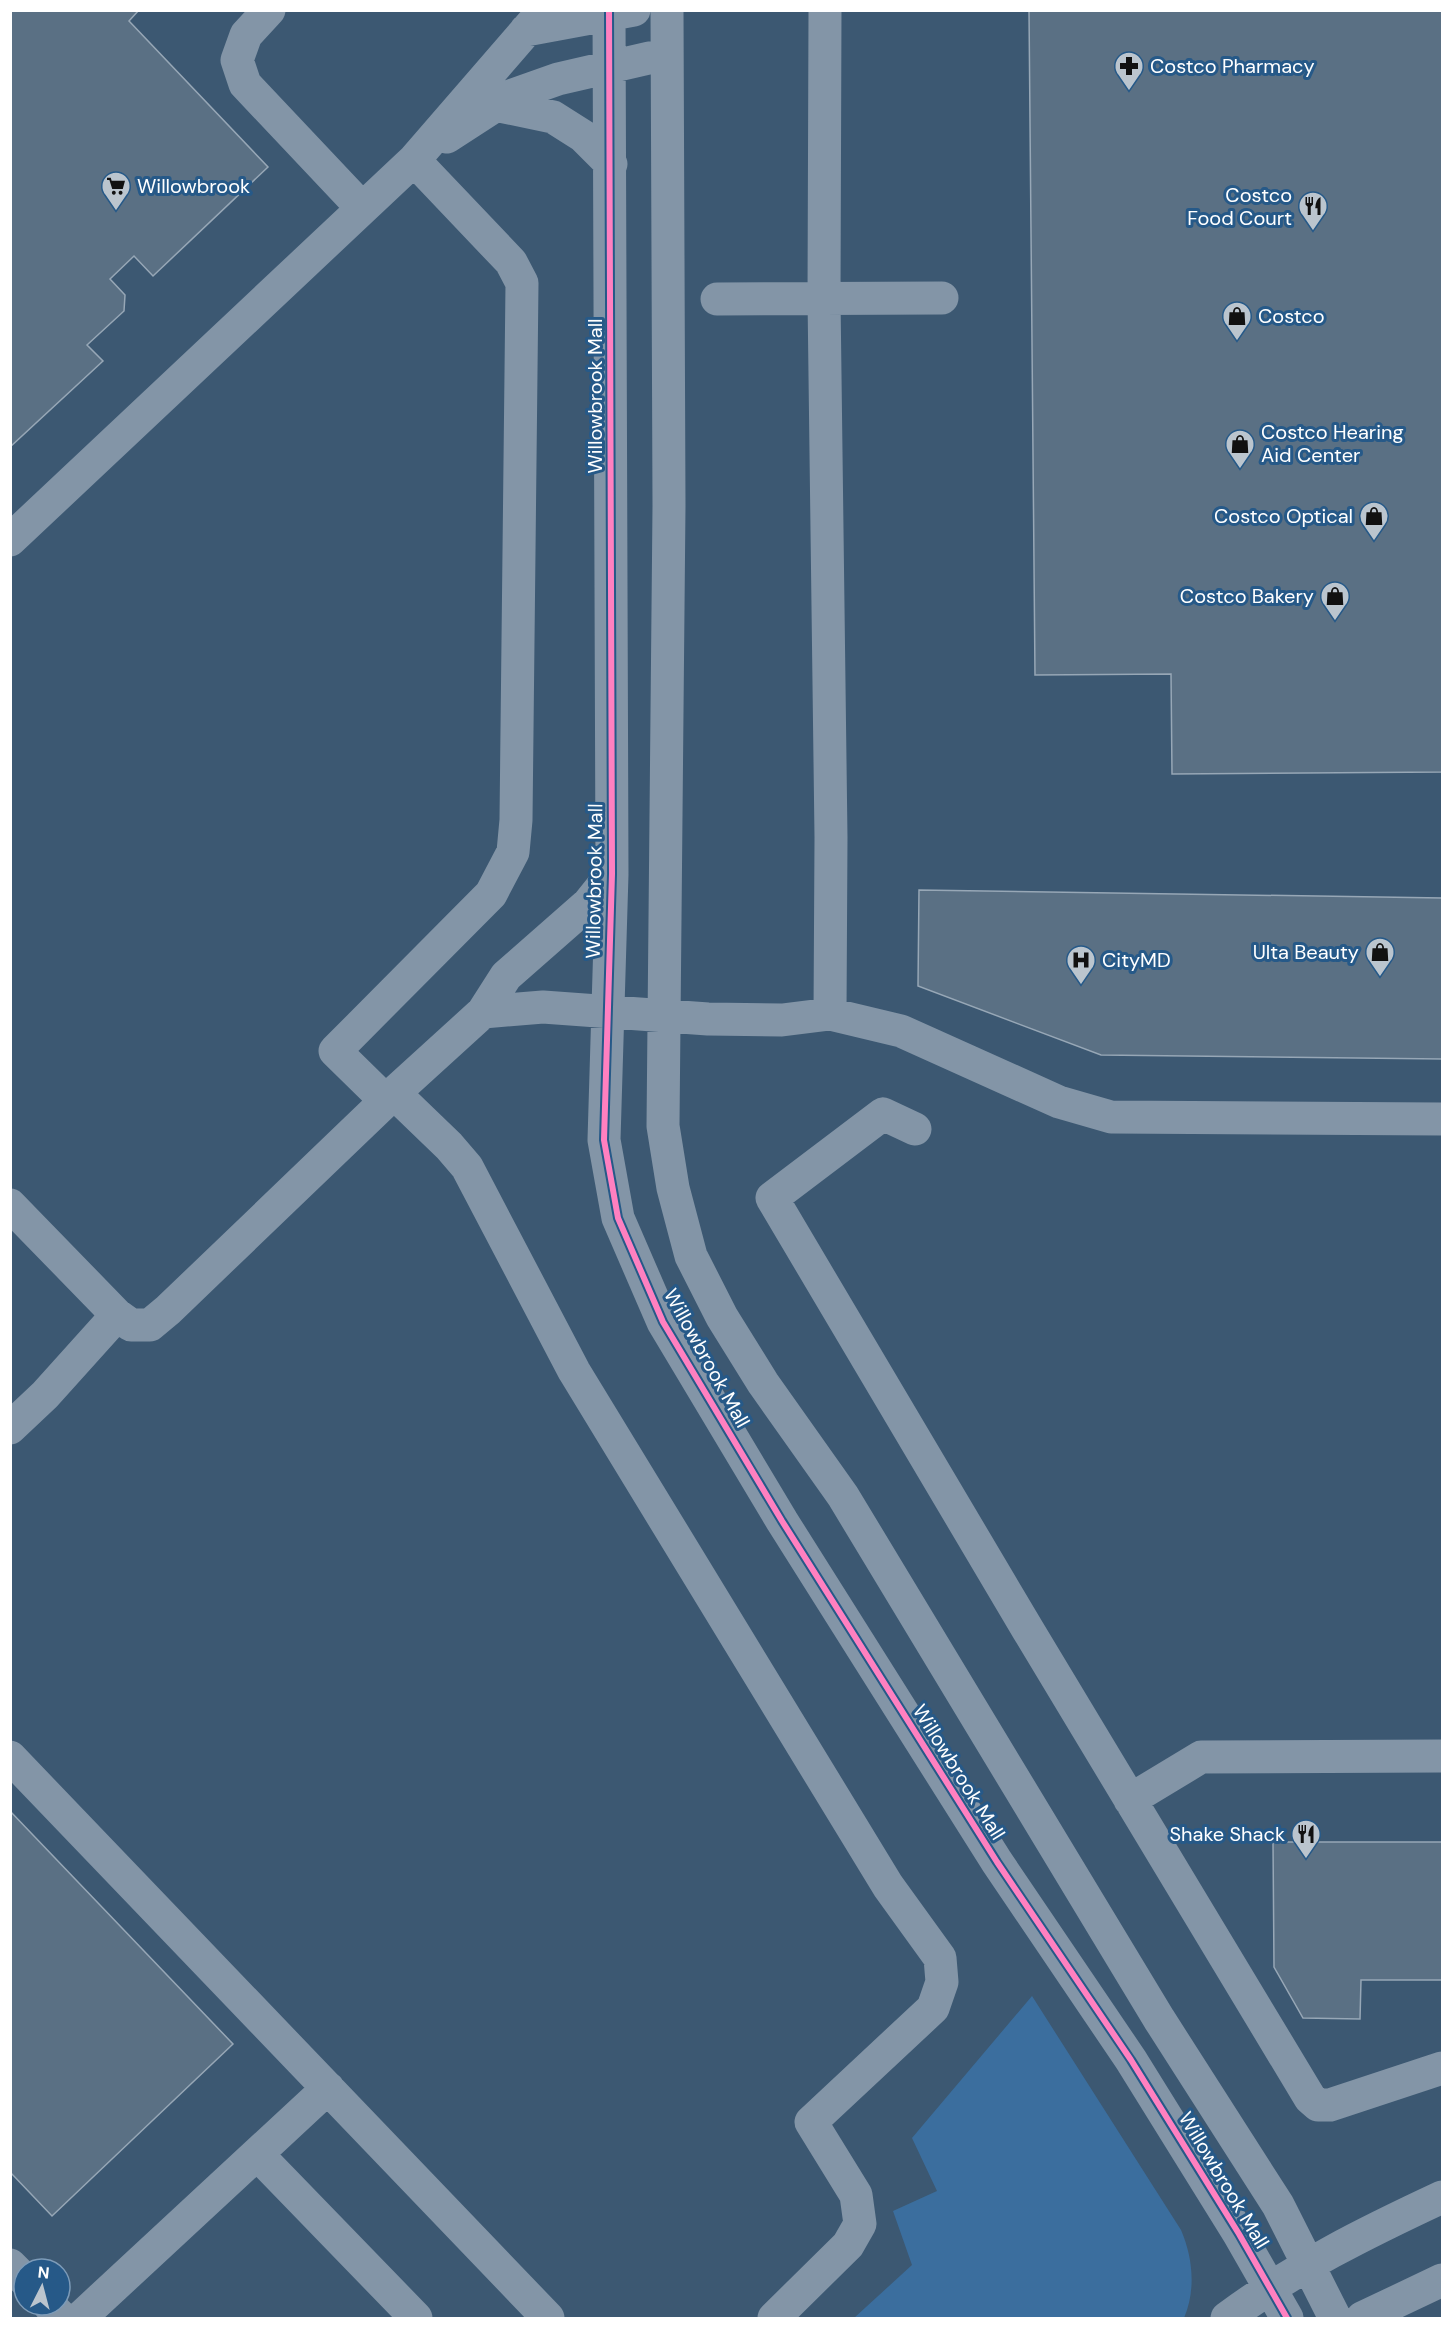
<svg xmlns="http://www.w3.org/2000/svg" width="1453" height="2329" font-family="'DM Sans',sans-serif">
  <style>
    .green { fill: #3b6e9e }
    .building { fill: #5a7084; stroke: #97a7b6; stroke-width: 1.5 }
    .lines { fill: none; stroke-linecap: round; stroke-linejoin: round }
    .minor { stroke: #8395a7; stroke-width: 33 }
    .cycleway-casing { stroke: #265988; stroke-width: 10 }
    .cycleway { stroke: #ff80c0; stroke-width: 6 }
    .labels { text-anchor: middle; stroke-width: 6; stroke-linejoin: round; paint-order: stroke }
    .poi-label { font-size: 20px; fill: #fff; stroke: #265988; text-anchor: start }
    .street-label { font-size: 20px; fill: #fff; stroke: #265988 }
  </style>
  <rect width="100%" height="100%" fill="#3c5872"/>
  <path class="green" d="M1032,1996L1181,2230C1193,2258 1196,2290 1184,2318H854L912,2265L893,2211L937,2191L912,2138Z"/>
  <path class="building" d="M10,10H139L129,21L268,167L153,276L134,256L110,279L125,295L124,311L87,345L103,361L10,447Z
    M1029,10H1442V772L1172,774L1171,674L1035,675Z
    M919,890L1442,898V1059L1101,1055L918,986Z
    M10,1811L233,2044L52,2216L10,2172Z
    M1273,1842H1442V1980H1361L1360,2019L1303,2018L1274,1967Z"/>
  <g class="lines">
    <path class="minor" d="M269,10L246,35L237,60L245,84L362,208
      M609,10L612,874L604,1140L618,1218L663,1322L782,1521L997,1862L1131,2060L1239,2234L1287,2318
      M667,10L669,506L663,1126L673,1188L691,1256L722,1317L763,1383L843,1496L1159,2019L1278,2205L1335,2318
      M526,30L634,10
      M495,105L553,117L583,136L611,164
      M447,137L510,96L558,79L649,58L667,57
      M717,299L942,298
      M10,540L414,160L544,10
      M483,1012L506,976L588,904L612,874
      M830,1014L901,1031L1059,1102L1111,1117L1442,1119
      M394,1093L449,1146L467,1167L574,1371L888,1886L940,1958L942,1982L933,2008L811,2122L856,2195L860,2224L848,2245L774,2318
      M386,1101L335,1051L491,894L513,852L516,820L522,283L511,262L414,160
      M915,1129L883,1114L772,1198L1028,1630L1310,2098L1318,2105H1330L1442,2068
      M10,1205L117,1315
      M10,1428L45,1395L117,1315L131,1325H150L168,1310L394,1093L483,1012L543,1007L708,1019L782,1020L830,1014L831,838L824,298L825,10
      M10,1757L548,2318
      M1130,1800L1201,1757L1442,1756
      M257,2154L416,2318
      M10,2265L24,2279
      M49,2305L62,2318
      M80,2318L328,2088
      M1227,2318C1294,2268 1367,2232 1442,2197
      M1362,2318L1442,2280"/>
    <g class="cycleway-casing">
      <path id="cycleway" d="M609,10L612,874L604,1140L618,1218L663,1322L782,1521L997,1862L1131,2060L1239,2234L1287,2318"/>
    </g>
    <use href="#cycleway" class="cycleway"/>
  </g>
  <defs>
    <g id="pharmacy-pin" transform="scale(1.5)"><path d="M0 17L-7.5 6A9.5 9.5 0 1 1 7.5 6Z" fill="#bbc5ce" stroke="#265988"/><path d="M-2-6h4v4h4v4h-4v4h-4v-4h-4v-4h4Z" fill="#111"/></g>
    <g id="supermarket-pin" transform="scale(1.5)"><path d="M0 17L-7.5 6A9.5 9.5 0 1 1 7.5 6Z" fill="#bbc5ce" stroke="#265988"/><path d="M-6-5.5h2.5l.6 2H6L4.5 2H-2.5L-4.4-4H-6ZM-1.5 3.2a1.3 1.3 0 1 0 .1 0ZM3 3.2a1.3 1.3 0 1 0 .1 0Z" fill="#111"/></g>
    <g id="restaurant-pin" transform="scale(1.5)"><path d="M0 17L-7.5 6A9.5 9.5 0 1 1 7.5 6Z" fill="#bbc5ce" stroke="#265988"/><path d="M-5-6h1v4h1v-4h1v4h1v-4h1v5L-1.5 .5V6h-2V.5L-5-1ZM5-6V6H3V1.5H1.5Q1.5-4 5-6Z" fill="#111"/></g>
    <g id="shop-pin" transform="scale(1.5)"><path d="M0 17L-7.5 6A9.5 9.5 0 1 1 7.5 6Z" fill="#bbc5ce" stroke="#265988"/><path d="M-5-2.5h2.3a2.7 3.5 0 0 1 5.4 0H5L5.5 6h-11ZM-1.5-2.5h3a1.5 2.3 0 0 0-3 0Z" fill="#111"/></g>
    <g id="hospital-pin" transform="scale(1.5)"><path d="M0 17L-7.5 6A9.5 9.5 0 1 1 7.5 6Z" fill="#bbc5ce" stroke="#265988"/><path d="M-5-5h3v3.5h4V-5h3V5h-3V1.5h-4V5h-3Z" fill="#111"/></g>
  </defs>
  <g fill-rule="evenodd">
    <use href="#pharmacy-pin" x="1129" y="66"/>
    <use href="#supermarket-pin" x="116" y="186"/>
    <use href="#restaurant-pin" x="1313" y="206"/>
    <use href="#shop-pin" x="1237" y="316"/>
    <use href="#shop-pin" x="1240" y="444"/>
    <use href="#shop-pin" x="1374" y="516"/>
    <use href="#shop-pin" x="1335" y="596"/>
    <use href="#shop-pin" x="1380" y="952"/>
    <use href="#hospital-pin" x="1081" y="960"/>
    <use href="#restaurant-pin" x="1306" y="1834"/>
  </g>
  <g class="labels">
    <g class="poi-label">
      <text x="1150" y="73">Costco Pharmacy</text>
      <text x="137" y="193">Willowbrook</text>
      <text x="1292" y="202" text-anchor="end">Costco<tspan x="1292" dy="23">Food Court</tspan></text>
      <text x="1258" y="323">Costco</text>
      <text x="1261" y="439">Costco Hearing<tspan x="1261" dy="23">Aid Center</tspan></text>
      <text x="1353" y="523" text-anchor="end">Costco Optical</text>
      <text x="1314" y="603" text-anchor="end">Costco Bakery</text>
      <text x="1359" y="959" text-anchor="end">Ulta Beauty</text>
      <text x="1102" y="967">CityMD</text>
      <text x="1285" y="1841" text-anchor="end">Shake Shack</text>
    </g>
    <g class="street-label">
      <text transform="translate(595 396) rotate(-90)" y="7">Willowbrook Mall</text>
      <text transform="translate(594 881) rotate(-89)" y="7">Willowbrook Mall</text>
      <text transform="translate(707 1358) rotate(61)" y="7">Willowbrook Mall</text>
      <text transform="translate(959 1772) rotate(58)" y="7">Willowbrook Mall</text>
      <text transform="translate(1224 2180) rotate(59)" y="7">Willowbrook Mall</text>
    </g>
  </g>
  <rect width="1453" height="2329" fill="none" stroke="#ffffff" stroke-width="24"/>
  <g transform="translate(42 2287) rotate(6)"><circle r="28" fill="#265988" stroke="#7d9bb8" stroke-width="1.5"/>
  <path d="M0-4.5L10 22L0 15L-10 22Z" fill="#bbc5ce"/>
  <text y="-9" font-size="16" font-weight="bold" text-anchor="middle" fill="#ffffff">N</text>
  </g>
</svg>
